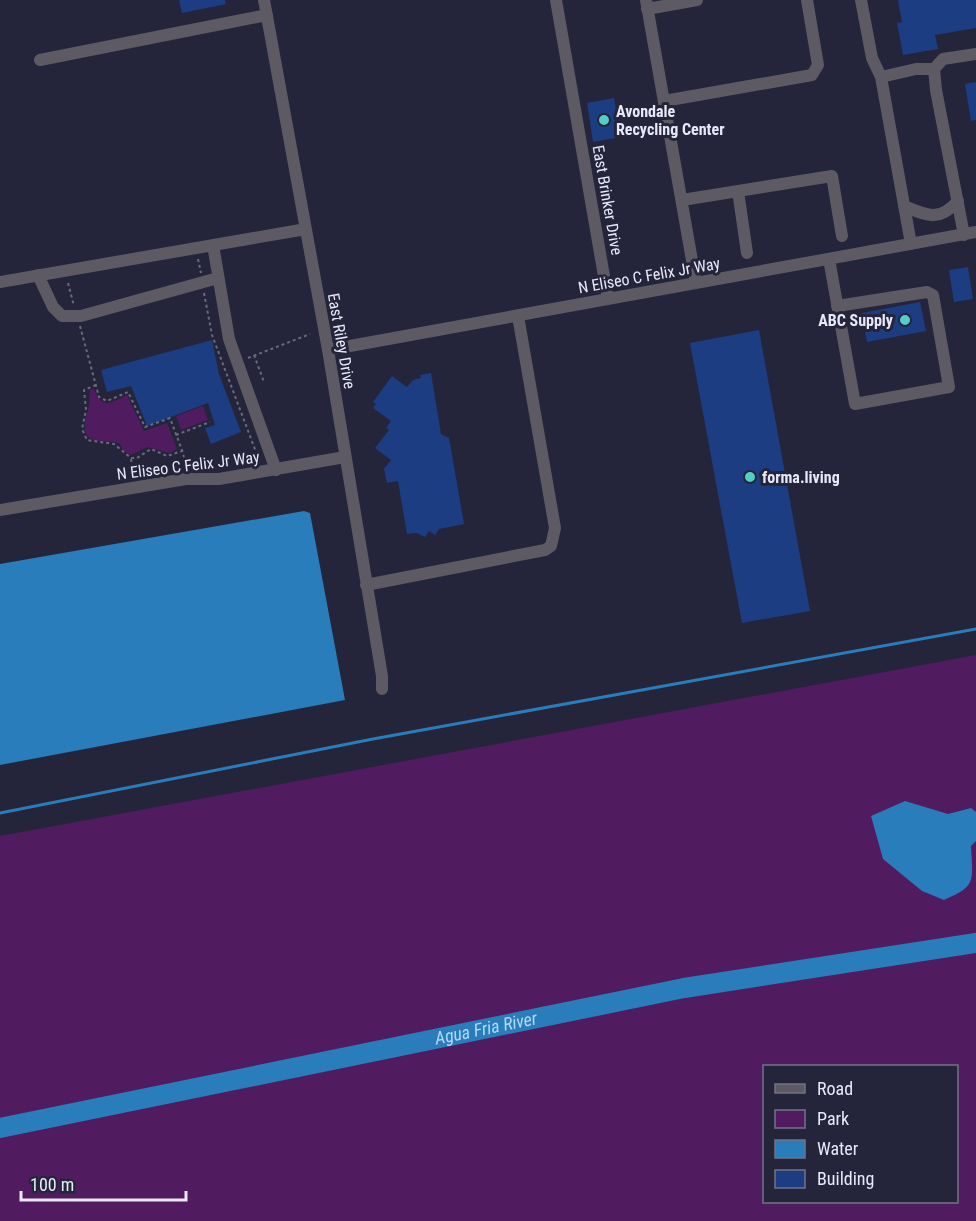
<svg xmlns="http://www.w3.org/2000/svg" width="976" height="1221" font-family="'Roboto Condensed',sans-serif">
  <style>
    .green { fill: #501b5f; fill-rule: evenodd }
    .water { fill: #287dba }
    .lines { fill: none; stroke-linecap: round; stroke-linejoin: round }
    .stream { stroke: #287dba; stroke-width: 3 }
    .river { stroke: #287dba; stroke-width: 20 }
    .building { fill: #1c3d82 }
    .path { stroke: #696a7d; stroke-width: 2; stroke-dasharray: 3 3; stroke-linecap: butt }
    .minor { stroke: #5d5a64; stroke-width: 12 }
    .poi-dot { fill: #54cdc6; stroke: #24253a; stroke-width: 2 }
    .labels { text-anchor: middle; stroke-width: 6; stroke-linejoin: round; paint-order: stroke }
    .poi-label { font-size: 16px; font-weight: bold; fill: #e8e9f8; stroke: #24253a; text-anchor: start }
    .street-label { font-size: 16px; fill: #e8e9f8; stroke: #24253a }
    .water-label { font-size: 18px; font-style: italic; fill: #b3d9fa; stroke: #24253a }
  </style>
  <rect width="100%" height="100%" fill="#24253a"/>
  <path class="green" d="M94,389C102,410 110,403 127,395L144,431L167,423L177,449L169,453L147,447L131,455L124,451L119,443C111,441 102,442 94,440C78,435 87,416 89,405C90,400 89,395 90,390Z
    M203,406L208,420L181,430L176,416Z
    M976,655V1221H0V836ZM764,1066H956V1202H764Z"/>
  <path class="water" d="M304,511L310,513L345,700L0,765V564Z
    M905,801L948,814L971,808L976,812V841L971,846C973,883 976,886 944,900L922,891L883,859L871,816Z"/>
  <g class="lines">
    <path class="stream" d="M0,813L373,739L976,629"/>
    <path class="river" id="s1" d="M0,1128L684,988L976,943"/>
  </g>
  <path class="building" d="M179,0H225L226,4L182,13Z
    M898,0H976V28L935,35L938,49L903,55L897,23L902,22Z
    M976,82V120L971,121L965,84Z
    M614,98L621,137L593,142L587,103Z
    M968,267L973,299L954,302L949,270Z
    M920,302L926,331L867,342L862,313Z
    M759,330L810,611L742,623L690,343Z
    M212,340L219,374L241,432L211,444L205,428L215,425L208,403L147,426L131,386L107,392L101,370Z
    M431,373L441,434L449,438L464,524L439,529L435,535L429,531L425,537L417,533L407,534L398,481L387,483L384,469L391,460L375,448L389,430L386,428L391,421L373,408L376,404L373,402L392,376L407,387L413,380L421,378L420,375Z"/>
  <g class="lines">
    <path class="path" d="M198,259L201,273
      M68,283L74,306
      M204,293L212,335L256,452
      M80,326L99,397L107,401L128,392L145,427L170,418L183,453L186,467
      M254,355L264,382
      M248,358L310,334
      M96,385L84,390L86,410L82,429L87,440L114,444L131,458H137L151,449L167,456L182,451
      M176,435L210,422
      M131,459L134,477"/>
    <path class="minor" d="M264,0L328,350L382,676V689
      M556,0L608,299
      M646,0L696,283
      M861,0L872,58L881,77L911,244
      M647,9L697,0
      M40,60L267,15
      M934,69L936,90L964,235
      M881,77L916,69H934L943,59L976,54
      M664,101L812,75L818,65L807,0
      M738,191L747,253
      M682,200L832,176L842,236
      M904,206C928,216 939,222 958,201
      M213,245L229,339L276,470
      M829,259L855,404L949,387L933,295L927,292L837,306
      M38,275L53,307L62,316H81L218,278
      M0,282L306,229
      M328,350L976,232
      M0,510L186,479H219L345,457
      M366,585L545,550L551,546L555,528L518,316"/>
  </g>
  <g class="poi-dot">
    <circle cx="604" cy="120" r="6"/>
    <circle cx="905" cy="320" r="6"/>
    <circle cx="750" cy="477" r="6"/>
  </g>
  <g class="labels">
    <g class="poi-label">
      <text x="616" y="117">Avondale<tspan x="616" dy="18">Recycling Center</tspan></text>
      <text x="893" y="326" text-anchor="end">ABC Supply</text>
      <text x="762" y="483">forma.living</text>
    </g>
    <g class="street-label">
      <text transform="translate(608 200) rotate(80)" y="6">East Brinker Drive</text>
      <text transform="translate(649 275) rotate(-10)" y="6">N Eliseo C Felix Jr Way</text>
      <text transform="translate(342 341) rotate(80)" y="6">East Riley Drive</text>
      <text transform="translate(188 465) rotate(-7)" y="6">N Eliseo C Felix Jr Way</text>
    </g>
    <g class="water-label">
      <text dy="6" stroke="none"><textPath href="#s1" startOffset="496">Agua Fria River</textPath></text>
    </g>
  </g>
  <rect x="763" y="1065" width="195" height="138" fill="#24253a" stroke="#727386" stroke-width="1.5"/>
  <rect x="775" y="1084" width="30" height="9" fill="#5d5a64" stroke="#727386" stroke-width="1.5"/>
  <text x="817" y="1095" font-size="18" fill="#e8e9f8">Road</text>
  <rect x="775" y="1110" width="30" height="18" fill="#501b5f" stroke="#727386" stroke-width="1.5"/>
  <text x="817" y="1125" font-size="18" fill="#e8e9f8">Park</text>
  <rect x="775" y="1140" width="30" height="18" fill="#287dba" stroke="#727386" stroke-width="1.5"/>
  <text x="817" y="1155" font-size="18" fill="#e8e9f8">Water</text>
  <rect x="775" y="1170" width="30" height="18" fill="#1c3d82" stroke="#727386" stroke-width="1.5"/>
  <text x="817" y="1185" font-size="18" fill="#e8e9f8">Building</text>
  <path d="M21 1191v9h165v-9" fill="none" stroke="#e8e9f8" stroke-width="3"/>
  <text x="30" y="1191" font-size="18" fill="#e8e9f8" stroke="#24253a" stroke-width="4.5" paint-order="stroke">100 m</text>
</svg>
